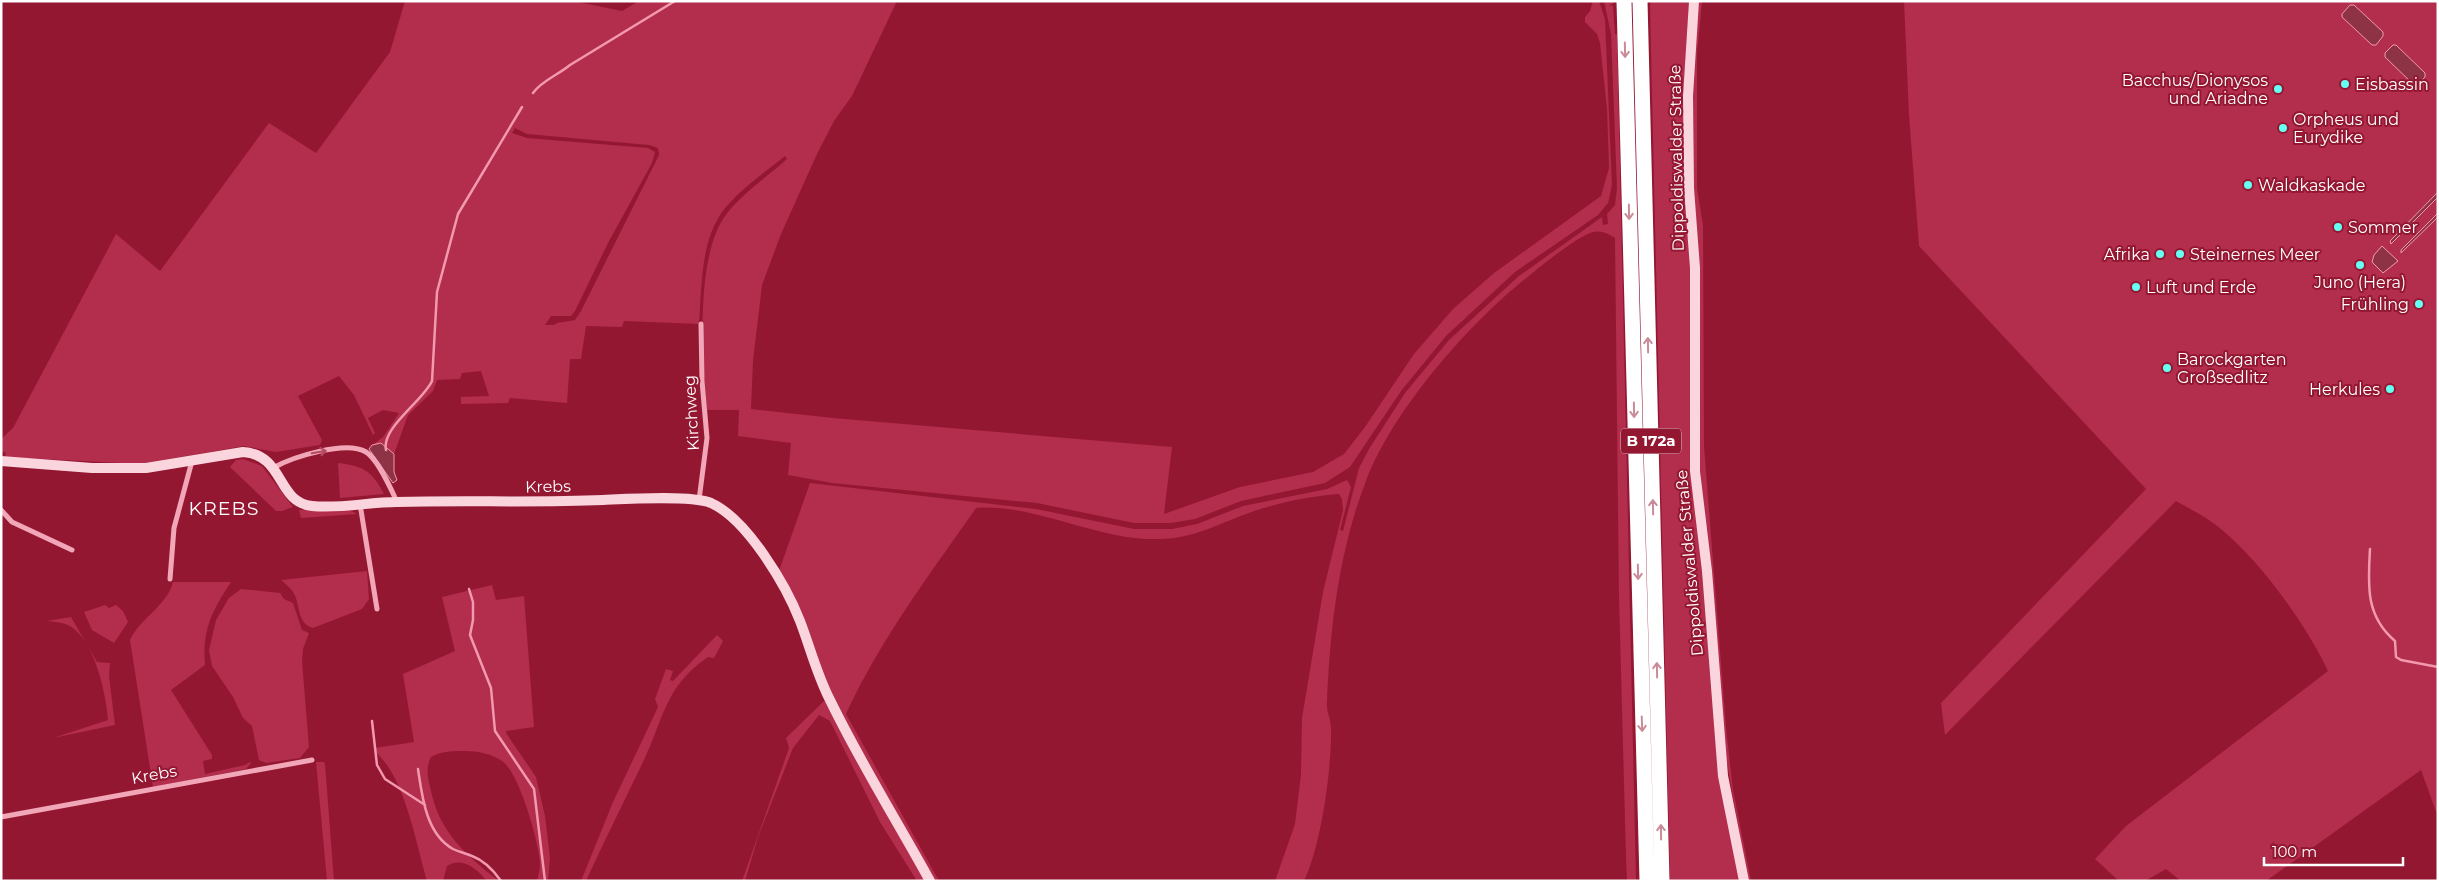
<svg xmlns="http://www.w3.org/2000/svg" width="2439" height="882" font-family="Montserrat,sans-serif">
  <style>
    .green { fill: #b32d4c; fill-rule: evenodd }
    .water { fill: #8e3346; stroke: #f399af }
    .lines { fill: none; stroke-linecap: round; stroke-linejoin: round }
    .stream { stroke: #f399af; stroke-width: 2.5 }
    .street { stroke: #f1a7b8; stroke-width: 5 }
    .secondary { stroke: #fbd5dd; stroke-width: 10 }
    .highway { stroke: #fff; stroke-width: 15 }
    .oneway { stroke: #ca8b98 }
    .oneway2 { stroke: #b54961 }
    .poi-dot { fill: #66fff4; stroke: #941732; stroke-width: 2 }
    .labels { text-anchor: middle; stroke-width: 4; stroke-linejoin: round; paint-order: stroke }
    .shield { fill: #941732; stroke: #dfb9c2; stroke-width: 1 }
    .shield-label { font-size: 15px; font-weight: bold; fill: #fff }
    .poi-label { font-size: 16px; fill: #fff; stroke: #941732; text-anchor: start }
    .street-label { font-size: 16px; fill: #fff; stroke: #941732 }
    .quarter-label { font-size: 19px; letter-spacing: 1px; fill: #fff; stroke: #941732 }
  </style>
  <rect width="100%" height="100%" fill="#941732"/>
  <path class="green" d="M405,1H573L622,11L639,1H897L852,96L834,121L817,154L781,234L762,285L753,361L751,409L833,418L1172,447L1164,514L1240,487L1313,472L1344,454L1365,427L1414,354L1453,309L1494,273L1601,196L1609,168L1607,109L1600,43L1597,34L1585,22V17L1590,11L1593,1H1599L1605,19L1612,185L1608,203L1598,215L1515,272L1446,336L1401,391L1350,467L1325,483L1241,501L1195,519L1171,523H1134L1037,503L832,483L788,475L791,443L738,436L739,410H707C702,360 695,258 725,216C741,194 767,177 787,159L785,156C764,173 739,190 722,212C700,244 702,287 699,324L624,321L622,327L586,326L581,359H570L567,403L510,398L508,403L461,404V397L489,396L481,371L462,373L460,379L437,380L433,391L408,415L394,454L385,448L372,445L369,448L384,436L399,413L383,410L368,418L375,433L373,435L354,395L339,376L298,396L322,440L320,445L276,452L244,446L140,464L5,457L6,453L1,451V439L13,428L116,234L160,271L269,123L316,153L390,52ZM515,128L527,134L649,145L658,148L659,155L581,311L575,320L557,323L554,325H545L551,316H571L575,311L608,243L652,163L655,152L648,148L527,138L512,133Z
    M1604,1H1613V4L1609,5L1613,6L1615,34H1617L1636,881H1627L1626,857L1619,597L1615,238C1609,234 1601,230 1593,232C1578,236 1542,265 1529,276C1470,322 1393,410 1366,481C1339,550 1330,628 1327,702C1326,711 1331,719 1331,728C1332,768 1321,846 1304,881H1275L1295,824L1301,774L1302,718L1323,592L1343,510L1342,499L1339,494C1311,496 1283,502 1257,510C1224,521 1195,539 1159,539C1098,541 1035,503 976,508C930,574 880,640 846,714L939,881H934L831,696L779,571L810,483L1036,509L1134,529H1172L1197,524L1243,506L1327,489L1347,480L1351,487L1340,530L1343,531L1359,468L1369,449L1405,393L1449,340L1519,276L1602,217L1603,225L1608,224L1607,214L1615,205L1617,188L1611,34Z
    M1651,1H1689L1683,99L1691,261L1693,478L1740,881H1670L1650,5Z
    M1698,1H1702L1697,55V188L1703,225L1704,446L1726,728L1733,790L1751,881H1748L1725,752L1698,446L1691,98Z
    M1904,1H2438V817L2421,770L2266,881H2181L2166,869L2145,881H2119L2095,859L2126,826L2328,671C2307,625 2254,552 2213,523C2201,514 2188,508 2176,501L1945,735L1941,703L2146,489L1919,246L1909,115Z
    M243,459L262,466L293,507L282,511H276L230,467L236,460Z
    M338,463C364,466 372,471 384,494L340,498Z
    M346,508L357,514L301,518L299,510Z
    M367,571L369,599L362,609L313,628C296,623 301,604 293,592C290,587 285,584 281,580Z
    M173,582H231C212,611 202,630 205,665L171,690L212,755V759L203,761L205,774L245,765L250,762L251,763L246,769L153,787L130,640C140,618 167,606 173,582Z
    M492,585L496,600L524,596L534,727L506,731V733L536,777L545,816L550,858L548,881H537C538,876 540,870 540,865C540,845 519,772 502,761C492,754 478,751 465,751C454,751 441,751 431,757C425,769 428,778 431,791C440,833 466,855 499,881H487C477,869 463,856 447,866L443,881H427C416,844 405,776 375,752V748L414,742L403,674L455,651L442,597Z
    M241,589L280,593L284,599L293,603L302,630L309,633L303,649L302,661L309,747L300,758L266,763L259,760L252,726L243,718L233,697L212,666L209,650L216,620L229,598Z
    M105,605L109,608L116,605L123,611L128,622L114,643L92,630L84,612Z
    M71,617L97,662L110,663L109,676L115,725L53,738L108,720C106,694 95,641 70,626C63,622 55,622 47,621Z
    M717,635L723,641L714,658L708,657C664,687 664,719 643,762C624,802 604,841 586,881H581L613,802L658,707L655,699L666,669L673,671L670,680L673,681Z
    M826,699V704L830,707L926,881H917L880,822L830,721L819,715L793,748L758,837L745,881H742L789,748L786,738Z
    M316,762H324L325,764L334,881H327Z"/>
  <path class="water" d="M2350,5H2354L2383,32V36L2376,45H2372L2342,17V14Z
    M2393,45H2396L2425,73V77L2417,85H2414L2385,57V53Z
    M2438,192V197L2391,244L2390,241Z
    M2438,213V217L2401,253V250Z
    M2382,246L2398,261L2383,273L2372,262L2374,255Z
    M381,443L394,454V472L397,480L393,483L369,449L372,445Z"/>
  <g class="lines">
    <path class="stream" d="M533,93C541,81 558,75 570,65L675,1
      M386,450C381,428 423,401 432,381L437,292L458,214L522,107
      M2370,549C2368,584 2365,616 2395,641L2396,657L2401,660L2438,667
      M469,589L473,602V620L470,635L491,688L495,731L534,789L545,881
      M372,721L377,765L385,779L425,805
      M418,769C422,796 426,834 453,849C459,852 465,853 472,856C483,860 494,871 501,881"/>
    <path class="street" d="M273,468C292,457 346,440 366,452C378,459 391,489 397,502
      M699,500L707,438L702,381L701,324
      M360,504L377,609
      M1,510L12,522L72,550
      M170,579L174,528L192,461
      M1,817L312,760"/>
    <path class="secondary" d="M1694,1L1688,96L1689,188L1695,268V471L1707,571L1723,776L1744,881
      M1,461L92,468H146L243,452C285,455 276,502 312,506C340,509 369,502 397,502C466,500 535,503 603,500C627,499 691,495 711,503C747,519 786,585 800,621C810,647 817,675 830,700C860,762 897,821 930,881"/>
    <path class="highway" d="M1624,1L1647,881
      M1640,1L1662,881"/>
  </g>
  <defs><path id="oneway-shaft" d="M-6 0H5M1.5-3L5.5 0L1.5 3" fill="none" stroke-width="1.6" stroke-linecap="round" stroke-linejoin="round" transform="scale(1.25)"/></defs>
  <g class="oneway">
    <use href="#oneway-shaft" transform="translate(1625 50) rotate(89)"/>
    <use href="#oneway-shaft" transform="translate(1629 212) rotate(89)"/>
    <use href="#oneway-shaft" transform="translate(1648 345) rotate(-91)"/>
    <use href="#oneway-shaft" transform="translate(1634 410) rotate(89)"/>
    <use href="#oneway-shaft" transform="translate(1653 507) rotate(-91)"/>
    <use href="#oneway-shaft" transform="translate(1638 572) rotate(89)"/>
    <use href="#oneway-shaft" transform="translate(1657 670) rotate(-91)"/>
    <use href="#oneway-shaft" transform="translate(1642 724) rotate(88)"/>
    <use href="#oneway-shaft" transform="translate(1661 832) rotate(-91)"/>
  </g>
  <use class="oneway2" href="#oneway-shaft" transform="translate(319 452) rotate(-10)"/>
  <g class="poi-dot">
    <circle cx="2345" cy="84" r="5"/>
    <circle cx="2278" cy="89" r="5"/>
    <circle cx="2283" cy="128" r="5"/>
    <circle cx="2248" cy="185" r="5"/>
    <circle cx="2338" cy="227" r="5"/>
    <circle cx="2160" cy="254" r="5"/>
    <circle cx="2180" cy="254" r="5"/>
    <circle cx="2360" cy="265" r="5"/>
    <circle cx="2136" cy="287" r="5"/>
    <circle cx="2419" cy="304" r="5"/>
    <circle cx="2167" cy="368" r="5"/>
    <circle cx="2390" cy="389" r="5"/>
  </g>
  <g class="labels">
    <rect class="shield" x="1621" y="428.5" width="60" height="25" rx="4"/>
    <g class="shield-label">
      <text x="1651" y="446">B 172a</text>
    </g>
    <g class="poi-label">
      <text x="2268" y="86" text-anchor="end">Bacchus/Dionysos<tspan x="2268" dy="18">und Ariadne</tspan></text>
      <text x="2355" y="90">Eisbassin</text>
      <text x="2293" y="125">Orpheus und<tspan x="2293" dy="18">Eurydike</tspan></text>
      <text x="2258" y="191">Waldkaskade</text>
      <text x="2348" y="233">Sommer</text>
      <text x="2150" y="260" text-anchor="end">Afrika</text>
      <text x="2190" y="260">Steinernes Meer</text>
      <text x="2360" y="288" text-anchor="middle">Juno (Hera)</text>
      <text x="2146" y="293">Luft und Erde</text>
      <text x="2409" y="310" text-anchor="end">Frühling</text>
      <text x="2177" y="365">Barockgarten<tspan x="2177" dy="18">Großsedlitz</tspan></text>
      <text x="2380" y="395" text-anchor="end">Herkules</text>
    </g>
    <g class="street-label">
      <text transform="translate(1676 158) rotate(-91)" y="6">Dippoldiswalder Straße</text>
      <text transform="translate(691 413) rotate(-93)" y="6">Kirchweg</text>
      <text transform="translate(548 486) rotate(-1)" y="6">Krebs</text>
      <text transform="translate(1689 563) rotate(-95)" y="6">Dippoldiswalder Straße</text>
      <text transform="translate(154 774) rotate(-10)" y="6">Krebs</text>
    </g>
    <g class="quarter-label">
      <text x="224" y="515">KREBS</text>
    </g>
  </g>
  <rect width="2439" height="882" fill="none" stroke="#ffffff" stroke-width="5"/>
  <path d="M2264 857v8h139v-8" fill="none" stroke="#ffffff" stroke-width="2.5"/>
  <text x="2272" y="857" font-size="15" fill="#ffffff" stroke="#941732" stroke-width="4" paint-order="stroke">100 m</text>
</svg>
